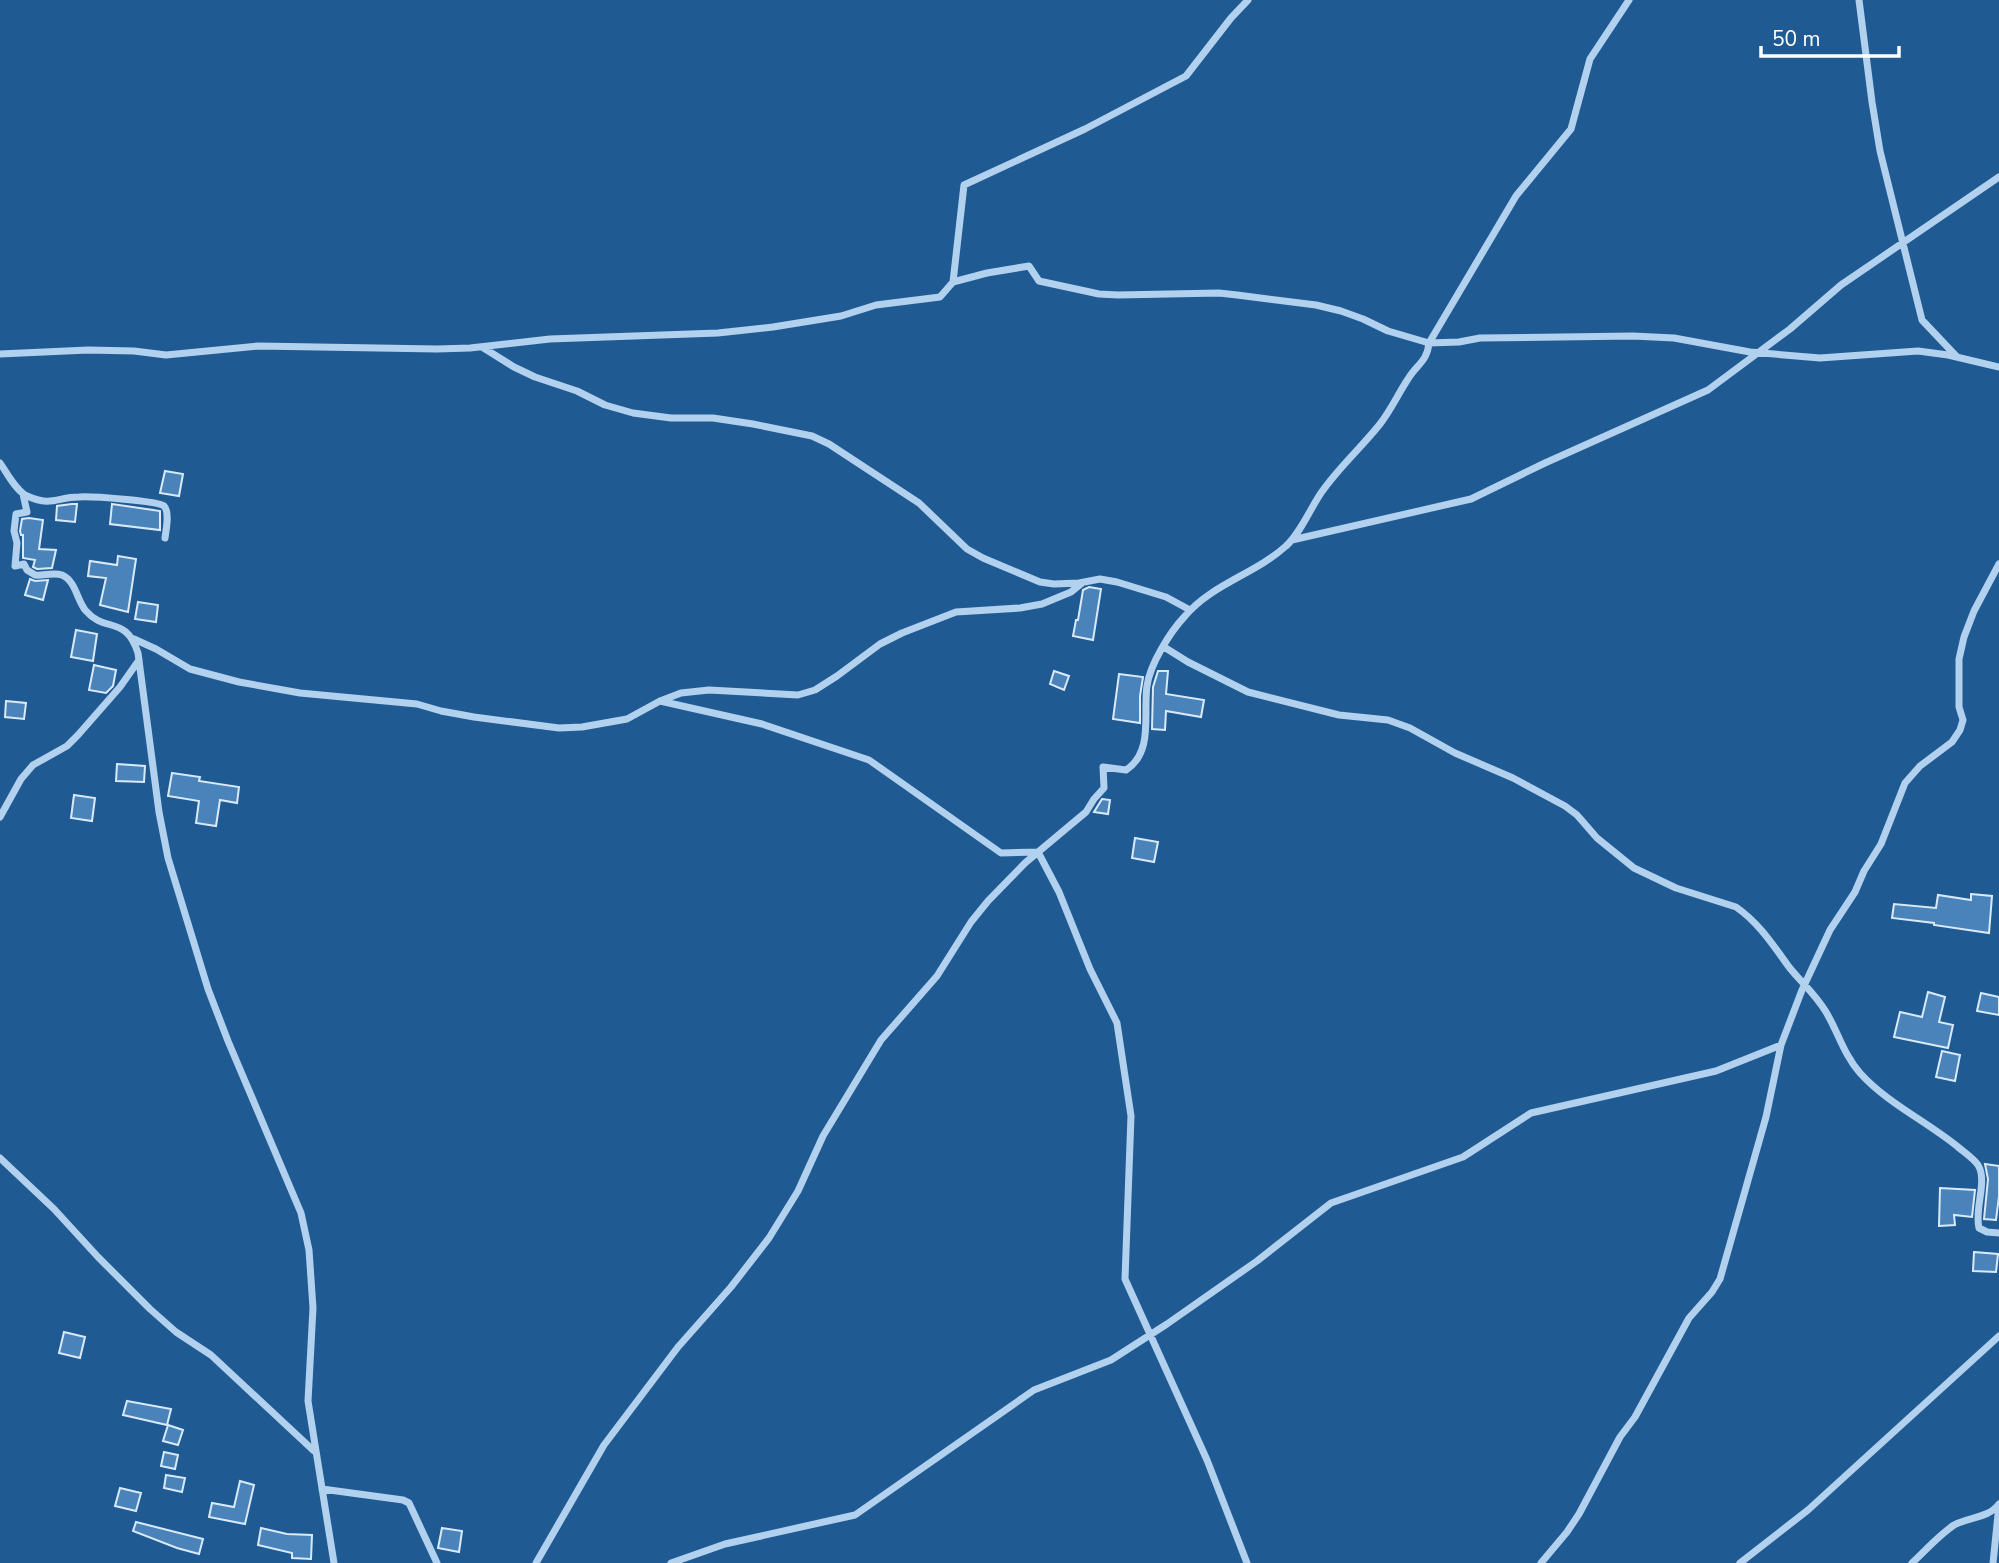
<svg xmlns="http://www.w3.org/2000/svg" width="1999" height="1563" font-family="'Nunito Sans',sans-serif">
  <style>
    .building { fill: #4983b9; stroke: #d8eafa; stroke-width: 2 }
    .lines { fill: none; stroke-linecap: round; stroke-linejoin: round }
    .minor { stroke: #b2d1ee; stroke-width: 7 }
  </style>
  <rect width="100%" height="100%" fill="#205a93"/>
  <path class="building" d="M165,471L183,474L179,496L160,493Z
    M72,504H77L75,522L56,520L57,506Z
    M112,504L160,511V530L110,524Z
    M29,518L43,520L39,549L56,550L52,568L37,569L33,567L35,560L23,558V535H21L20,531L22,519Z
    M118,556L136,559L128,612L100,605L106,578L88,576L90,561L117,565Z
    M30,579L35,581L48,580L43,600L25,595Z
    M1089,587L1101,589L1093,640L1073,636L1076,620H1078L1083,590Z
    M138,602L158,605L156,622L135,619Z
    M76,630L97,634L93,661L71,657Z
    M94,665L116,670L113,686L106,693L89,690Z
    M1054,671L1069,676L1064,690L1050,684Z
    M1158,671H1168L1166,694L1204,700L1201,717L1166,711L1165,730L1152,729L1153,687Z
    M1119,674L1143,677L1140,696V723L1113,719Z
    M6,701L26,703L24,719L5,717Z
    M117,764L145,766L144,782L116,781Z
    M172,773L200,777L199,781L239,787L237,803L220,800L216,826L196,823L199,801L168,796Z
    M74,795L95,798L92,821L71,818Z
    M1102,799L1110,800L1108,814L1094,812Z
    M1135,838L1158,842L1154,862L1132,858Z
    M1971,894L1992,896L1989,933L1934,925V923L1892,918L1894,904L1936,908L1938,895L1971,900Z
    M1928,992L1945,997L1939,1022L1953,1025L1948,1048L1894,1037L1900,1012L1922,1017Z
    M1981,993L1999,997V1015L1977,1011Z
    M1942,1051L1960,1055L1955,1081L1936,1077Z
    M1985,1164L1999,1166V1196L1996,1220L1984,1219L1988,1179Z
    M1940,1188L1975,1190L1972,1217L1954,1215L1955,1225L1939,1226Z
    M1974,1252L1998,1254L1996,1272L1973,1271Z
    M64,1332L85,1337L80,1358L59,1353Z
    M127,1401L171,1409L167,1425L123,1415Z
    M168,1425L183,1430L178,1445L163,1441Z
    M164,1452L178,1455L175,1469L161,1466Z
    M166,1475L185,1478L182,1492L164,1488Z
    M240,1481L254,1485L245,1524L209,1517L212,1503L234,1507Z
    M120,1488L141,1493L136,1511L115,1506Z
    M136,1522L203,1539L199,1554L177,1548L133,1531Z
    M261,1528L287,1534L312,1535L311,1559L292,1558V1553L258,1545Z
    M442,1528L462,1531L459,1552L438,1548Z"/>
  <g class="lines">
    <path class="minor" d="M1859,0L1872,102L1880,151L1922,320L1957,357
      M953,282L964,185L1085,129L1186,76L1231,18L1248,0
      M482,347L514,367L535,377L577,391L605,405L633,413L671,418H713L753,424L812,436L829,444L919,503L967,549L983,558L1040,582L1054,584L1079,583L1100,579L1117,582L1166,597L1190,610
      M0,354L88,350L134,351L166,355L258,346L437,349L470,348L550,339L718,333L773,327L841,316L876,305L940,297L953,282L987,273L1029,266L1039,281L1099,294L1118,295L1219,293L1237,295L1316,305L1341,311L1363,319L1388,331L1429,343L1459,342L1480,338L1633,336L1674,338L1750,352L1820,358L1918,351L1948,355L1999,367
      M0,463C7,473 16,491 27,496C52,507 57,497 79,497C91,496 158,501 164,506C170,512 166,530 165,538
      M23,494L27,512L16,514L14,531L17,543L15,566L24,564L27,570L35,575C43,576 53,572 62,575C76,581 77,601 86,611C105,633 126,615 138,653L159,812L168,858L208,989L228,1041L301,1213L309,1250L313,1308L308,1401L334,1563
      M1292,540L1471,499L1545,463L1708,390L1790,329L1841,285L1999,177
      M134,639L156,649L190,669L239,682L300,693L417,704L441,711L474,717L559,728L582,727L627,719L660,701L681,693L709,690L798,695L815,690L837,676L880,644L902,633L956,612L1020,608L1042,604L1071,592L1082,583
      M1164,647L1188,662L1248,692L1339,715L1388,720L1410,728L1455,753L1513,778L1565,806L1577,815L1597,838L1634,868L1676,888L1736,907C1759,923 1773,945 1789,967C1801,982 1816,995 1826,1012C1838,1032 1844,1055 1860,1073C1887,1103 1926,1121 1958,1147C1965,1153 1973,1158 1978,1165C1988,1181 1974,1209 1979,1228L1987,1232L1999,1233
      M660,701L762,724L869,760L1001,853L1038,852L1059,892L1090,969L1117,1023L1131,1116L1125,1279L1207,1460L1247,1563
      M0,817L21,779L33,765L67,746L78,735L120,687L139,660
      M0,1158L54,1209L98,1257L150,1309L176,1332L211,1355L314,1451
      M322,1489L403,1500L409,1503L437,1563
      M536,1563L604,1445L678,1347L731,1287L769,1238L798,1191L823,1136L881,1040L937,976L971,922L988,901L1025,863L1086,812L1094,799L1104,788L1103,767L1126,770C1154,752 1143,713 1147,686C1150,664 1170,632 1185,616C1212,584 1255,574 1286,546C1300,534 1310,509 1321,493C1338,468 1361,448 1380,424C1391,410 1398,394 1408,379C1417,364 1427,362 1429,343L1516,196L1571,129L1590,59L1629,0
      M671,1563L725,1544L855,1515L1034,1390L1111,1360L1167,1324L1257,1261L1331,1203L1463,1157L1531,1113L1716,1071L1781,1045
      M1541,1563L1567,1532L1579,1514L1620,1437L1635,1417L1689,1318L1712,1292L1720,1279L1766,1117L1781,1045L1802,990L1830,930L1855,892L1864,871L1881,844L1905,783L1920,766L1952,742L1960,730L1963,720L1959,707V659L1964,637L1974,611L1999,564
      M1740,1563L1808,1510L1999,1336
      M1912,1563C1926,1550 1939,1535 1954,1525C1969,1517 1989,1518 1999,1504
      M1993,1563L1999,1505"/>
  </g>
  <path d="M1761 46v10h138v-10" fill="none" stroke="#ffffff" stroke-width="3.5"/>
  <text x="1772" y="46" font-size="21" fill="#ffffff" stroke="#205a93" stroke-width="5" paint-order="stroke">50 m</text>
</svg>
